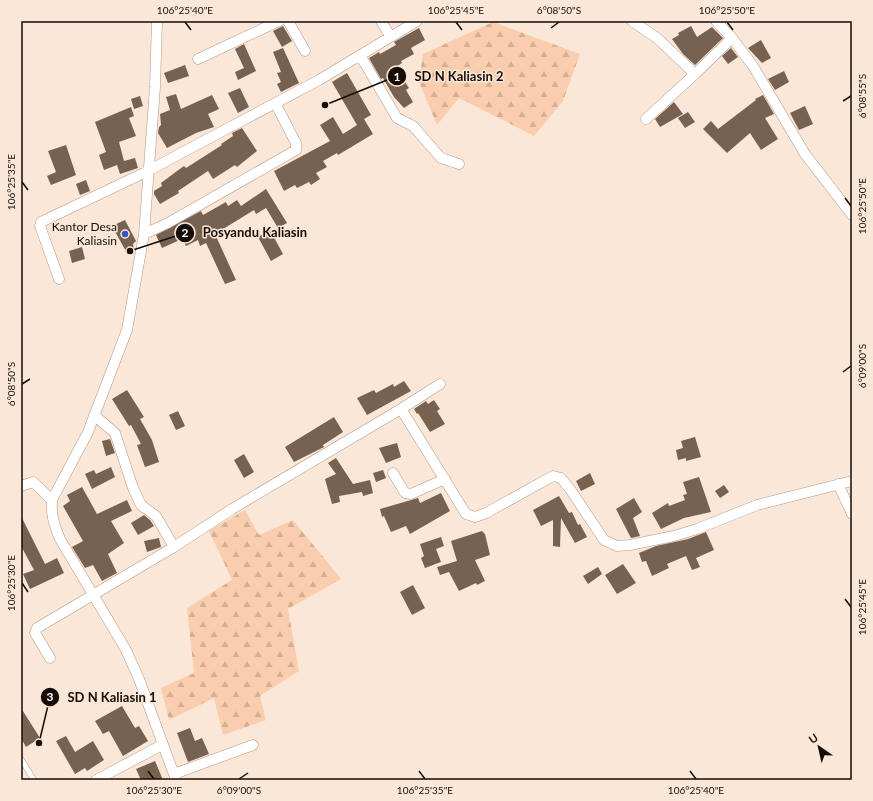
<svg xmlns="http://www.w3.org/2000/svg" width="873" height="801" font-family="Lato,sans-serif">
  <style>
    .forest { fill: url(#forest-firs) }
    .building { fill: #776151 }
    .lines { fill: none; stroke-linecap: round; stroke-linejoin: round }
    .lane-casing { stroke: #b09887; stroke-width: 6 }
    .street-casing { stroke: #b09887; stroke-width: 11 }
    .lane { stroke: #fff; stroke-width: 5 }
    .street { stroke: #fff; stroke-width: 10 }
    .ticks { fill: none; stroke: #150d07; stroke-width: 1.5 }
    .poi-dot { fill: #3753c5; stroke: #fbe7d8; stroke-width: 1.5 }
    .labels { text-anchor: middle; stroke-width: 3; stroke-linejoin: round; paint-order: stroke }
    .poi-label { font-size: 12px; fill: #150d07; stroke: #fbe7d8; text-anchor: end }
    .leader { fill: none; stroke: #150d07; stroke-width: 1.5 }
    .callout-dot { fill: #150d07; stroke: #fbe7d8; stroke-width: 1.5 }
    .mark-label { font-size: 12px; text-anchor: middle; font-weight: bold; fill: #fff }
    .callout-label { font-size: 13px; text-anchor: middle; font-weight: bold; fill: #150d07; stroke: #fbe7d8; stroke-width: 3; stroke-linejoin: round; paint-order: stroke }
    .neatline { fill: none; stroke: #150d07; stroke-width: 1.5 }
    .ticks-label { font-size: 10px; text-anchor: middle; fill: #150d07 }
  </style>
  <defs>
    <pattern id="forest-firs" width="22" height="20" patternUnits="userSpaceOnUse"><rect width="22" height="20" fill="#f9cdad"/><path d="M5 1l3.5 6h-7zM16 11l3.5 6h-7z" fill="#d5af93"/></pattern>
  </defs>
  <rect width="100%" height="100%" fill="#fbe7d8"/>
  <path class="forest" d="M493,22L580,54L563,101L534,136L459,98L437,125L419,82L423,54Z
    M245,510L259,535L293,520L341,579L288,609L299,671L260,696L266,720L223,735L214,698L169,720L161,688L194,673L187,608L232,580L209,531Z"/>
  <path class="building" d="M283,26L292,41L282,47L273,31Z
    M691,26L697,37L712,27L723,38L695,65L683,54L672,39L679,35L678,33Z
    M419,28L425,40L411,48L414,54L401,61L402,63L393,69L401,84L405,82L409,88L406,90L413,102L404,108L394,97L383,78L381,79L369,58L379,52L380,54L396,45L394,42Z
    M761,40L771,58L762,63L748,48Z
    M244,44L256,71L238,80L235,72L244,68L235,49Z
    M283,48L299,83L281,92L277,84L281,82L277,73L281,72L273,52Z
    M731,48L738,57L728,64L722,56Z
    M185,65L189,76L168,83L164,73Z
    M784,71L789,82L775,90L768,79Z
    M347,73L371,115L364,119L373,134L338,155L337,153L323,161L327,167L316,173L320,179L311,185L309,182L297,188L295,185L284,191L274,171L330,141L320,125L333,117L343,134L357,125L332,82Z
    M240,88L249,107L238,113L228,93Z
    M176,94L181,109L212,95L219,109L208,114L214,127L196,133L167,148L158,133L159,127L161,125L160,114L170,110L166,97Z
    M763,95L774,114L765,118L778,139L761,150L750,133L727,153L703,129L711,121L718,129L756,100L755,99Z
    M140,96L143,106L134,109L131,99Z
    M674,102L683,114L660,127L655,119Z
    M805,106L813,124L799,130L790,113Z
    M131,107L134,116L129,118L136,136L119,142L124,161L135,158L138,168L120,174L117,165L104,170L99,155L106,152L95,122Z
    M688,112L695,122L685,128L678,118Z
    M242,128L257,151L237,167L235,165L213,179L208,171L178,191L179,193L160,204L154,194V191L162,186L161,183L177,171L184,166L186,168L222,145L221,144L233,136L232,133Z
    M66,145L76,175L51,185L47,176L56,172L48,151Z
    M86,180L90,191L80,195L76,184Z
    M266,189L287,223L278,228L266,208L256,214L254,210L215,234L236,280L225,284L206,243L200,246L198,240L186,246L182,239L162,248L156,235L201,211L203,215L226,202L228,206L237,200L241,206Z
    M125,220L136,241L133,244L134,251L128,255L112,226Z
    M270,230L283,254L271,261L258,237Z
    M82,247L85,259L72,263L69,251Z
    M404,381L411,391L367,415L357,398L374,390L376,393L393,384L394,387Z
    M127,390L144,417L140,419L152,440L159,462L145,467L137,445L141,444L131,425L129,426L112,399Z
    M434,400L440,409L437,411L445,424L430,432L418,413L417,414L414,409L426,401L428,404Z
    M178,411L185,426L176,430L169,415Z
    M334,417L343,432L323,445L324,447L294,462L285,447Z
    M695,437L701,457L686,461V458L678,460L676,450L683,448L681,441Z
    M110,439L115,453L106,456L102,441Z
    M397,443L401,457L386,463L379,448Z
    M244,454L254,472L244,478L234,460Z
    M336,458L353,484L370,480L373,493L363,496L362,492L339,496L340,502L332,504L325,479L336,474L328,463Z
    M111,467L115,477L92,489L85,474L94,470L96,474Z
    M383,470L386,478L376,482L373,473Z
    M590,473L595,484L581,491L576,481Z
    M699,477L711,512L684,518L661,529L652,513L668,503L669,506L685,500L683,495L687,494L683,482Z
    M724,485L729,492L720,498L715,491Z
    M82,487L97,514L127,500L132,511L111,521L124,543L108,554L117,573L102,581L93,565L85,568L72,547L83,541L63,506L70,501L67,495Z
    M441,493L450,511L410,534L406,526L391,532L384,516L382,517L380,509L418,498L420,503Z
    M559,496L569,513L572,512L578,525L580,524L587,537L575,543L561,518L560,547L553,546V520L541,526L533,510Z
    M634,498L642,512L633,518L640,536L631,538L616,509Z
    M144,515L150,520L154,526L138,535L131,523Z
    M21,516L45,564L57,558L64,573L30,589L23,574L34,570L21,546Z
    M482,531L485,534L490,555L475,560L485,581L477,585L476,583L459,591L449,572L440,575L437,567L457,561L451,541Z
    M706,532L714,550L696,558L700,567L692,570L686,556L667,564L669,568L652,576L646,561L642,562L639,553L656,546L688,539Z
    M441,537L444,546L436,549L441,562L425,568L421,558L424,556L420,544Z
    M159,538L161,547L147,552L144,541Z
    M623,564L636,583L617,594L605,575Z
    M598,567L602,574L588,584L583,576Z
    M413,585L425,608L412,615L400,592Z
    M122,706L135,728L139,726L148,741L123,756L109,731L103,734L95,721Z
    M21,708L40,738L26,747L21,738Z
    M190,728L195,741L202,738L209,754L188,762L177,733Z
    M66,736L75,752L93,741L104,760L87,771L85,768L75,774L56,741Z
    M155,761L163,780H141L136,769Z"/>
  <g class="lines">
    <g class="lane-casing">
      <path id="lane" d="M21,759L34,780"/>
    </g>
    <g class="street-casing">
      <path id="street" d="M157,21L155,87L144,234L127,330L88,432L52,500C51,515 54,525 60,539L126,650L139,679L176,780
        M288,21L305,51
        M381,21L390,36
        M632,21L657,38L695,74L732,38L753,66L805,154L852,215
        M716,21L732,38
        M360,55L397,118L413,126L441,158L459,164
        M198,59L279,21
        M646,119L695,74
        M144,234L168,223L296,150V143L275,103
        M59,279L40,226L41,222L148,171L200,143L319,80L417,21
        M401,409L440,384
        M94,415L115,433L133,488L141,505L156,516L174,547
        M393,473L405,493L411,494L445,479
        M838,484L852,514
        M21,486L33,482L52,500
        M50,658L35,633L37,628L174,547L232,509L401,409L466,514L475,517L486,513L553,476L561,478L570,489L604,540L617,546L630,545L674,536L697,529L757,505L852,481
        M174,774L253,745
        M96,780L162,745"/>
    </g>
    <use href="#lane" class="lane"/>
    <use href="#street" class="street"/>
  </g>
  <path class="ticks" d="M185,22L191,30M456,22L462,30M727,22L733,30M551,28L559,22M843,101L851,96M22,182L28,190M845,198L851,206M843,372L851,366M22,384L30,379M22,583L28,592M845,599L851,607M148,771L154,779M419,771L425,779M690,771L696,779M239,779L248,773"/>
  <circle class="poi-dot" cx="125" cy="234" r="4"/>
  <g class="labels">
    <g class="poi-label">
      <text x="117" y="231">Kantor Desa<tspan x="117" dy="14">Kaliasin</tspan></text>
    </g>
  </g>
  <path class="leader" d="M325 105L397 76M130 251L185 233M39 743L50 697"/>
  <g class="callout-dot">
    <circle cx="325" cy="105" r="4"/>
    <circle cx="130" cy="251" r="4"/>
    <circle cx="39" cy="743" r="4"/>
    <circle cx="397" cy="76" r="10"/>
    <circle cx="185" cy="233" r="10"/>
    <circle cx="50" cy="697" r="10"/>
  </g>
  <g class="mark-label">
    <text x="397" y="81">1</text>
    <text x="185" y="237">2</text>
    <text x="50" y="701">3</text>
  </g>
  <g class="callout-label">
    <text x="459" y="81">SD N Kaliasin 2</text>
    <text x="255" y="237">Posyandu Kaliasin</text>
    <text x="112" y="702">SD N Kaliasin 1</text>
  </g>
  <rect width="873" height="801" fill="none" stroke="#fbe7d8" stroke-width="44"/>
  <g transform="translate(819 747) rotate(326)" stroke="#fbe7d8" stroke-width="3" paint-order="stroke">
  <path d="M0-3L7 15L0 10L-7 15Z" fill="#150d07"/>
  <text y="-6" font-size="11" font-weight="bold" text-anchor="middle" fill="#150d07">U</text>
  </g>
  <rect x="22" y="22" width="829" height="757" class="neatline"/>
  <g class="ticks-label">
    <text x="185" y="14">106°25'40"E</text>
    <text x="456" y="14">106°25'45"E</text>
    <text x="559" y="14">6°08'50"S</text>
    <text x="727" y="14">106°25'50"E</text>
    <text transform="translate(862 96) rotate(-90)" y="4">6°08'55"S</text>
    <text transform="translate(11 182) rotate(-90)" y="4">106°25'35"E</text>
    <text transform="translate(862 206) rotate(-90)" y="4">106°25'50"E</text>
    <text transform="translate(862 366) rotate(-90)" y="4">6°09'00"S</text>
    <text transform="translate(11 384) rotate(-90)" y="4">6°08'50"S</text>
    <text transform="translate(11 583) rotate(-90)" y="4">106°25'30"E</text>
    <text transform="translate(862 607) rotate(-90)" y="4">106°25'45"E</text>
    <text x="154" y="794">106°25'30"E</text>
    <text x="239" y="794">6°09'00"S</text>
    <text x="425" y="794">106°25'35"E</text>
    <text x="696" y="794">106°25'40"E</text>
  </g>
</svg>
